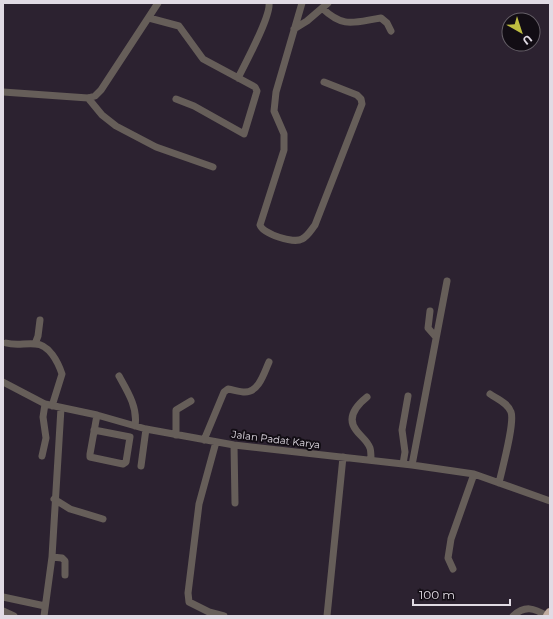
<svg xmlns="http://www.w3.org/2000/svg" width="553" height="619" font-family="Montserrat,sans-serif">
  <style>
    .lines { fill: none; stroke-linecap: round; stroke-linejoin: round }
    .minor { stroke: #665e59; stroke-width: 7 }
    .highway { stroke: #c0ac9f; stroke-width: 10 }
    .labels { text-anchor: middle; stroke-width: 4; stroke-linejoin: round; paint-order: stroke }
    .street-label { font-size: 10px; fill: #e1dbe4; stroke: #120d14 }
  </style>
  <rect width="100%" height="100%" fill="#2c2230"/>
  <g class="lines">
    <path class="minor" d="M302,3L276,92L274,111L284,134V150L260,225C263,234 294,244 302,239C308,236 311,230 315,225L362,104L361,99L357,95L324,82
      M322,8C344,29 354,22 381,18L387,23L391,31
      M149,18L179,26L203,59L255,87L257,91L244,134L194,106L176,99
      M294,29L307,21L328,3
      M238,78C245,64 271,16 269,3
      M3,92L88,98L95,96L101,90L158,3
      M88,98L102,115L116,126L156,147L213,167
      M430,311L428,328L435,336
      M6,343C16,346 25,343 35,344C49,344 58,362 62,374L52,406
      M35,344L38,336L40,320
      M119,376C128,392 138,408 135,426
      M3,382L45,404L97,415L146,429L234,445L412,465L474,474L550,501
      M490,394C497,399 508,403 511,412C515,423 502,469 499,483
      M367,397C357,405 346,417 356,430C360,436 367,440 370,448C371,451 371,456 371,460
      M94,430L130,437L126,462L123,464L90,457V454L97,415
      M176,435V410L191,401
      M204,440L224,392L228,389C234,390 240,392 245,392C259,392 264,373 269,362
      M216,442L199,504L188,593L189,602L209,612L224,616
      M234,445L235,503
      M42,456L46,438L43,417L45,404
      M403,464L405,452L402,430L408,396
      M412,465L447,281
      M141,466L146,429
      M54,499L70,509L103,519
      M52,557L62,558L65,561V575
      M453,569L448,558L451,539L474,474
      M3,597L45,606
      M3,611L14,616
      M44,616L52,557L61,408
      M327,616L343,457
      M513,616C525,605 534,608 547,616"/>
    <path class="highway" d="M548,616L550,613"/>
  </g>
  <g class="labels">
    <g class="street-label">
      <text transform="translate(276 439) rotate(7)" y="4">Jalan Padat Karya</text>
    </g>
  </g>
  <rect width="553" height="619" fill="none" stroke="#e1dbe4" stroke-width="8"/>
  <g transform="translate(521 32) rotate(141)"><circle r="19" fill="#120d14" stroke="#655f67"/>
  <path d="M0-3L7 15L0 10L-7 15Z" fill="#bfbe41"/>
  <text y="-6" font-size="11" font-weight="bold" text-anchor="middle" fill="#e1dbe4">U</text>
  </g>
  <path d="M413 599v6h97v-6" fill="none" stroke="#e1dbe4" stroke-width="2"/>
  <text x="419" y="599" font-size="12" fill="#e1dbe4" stroke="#120d14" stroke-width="3" paint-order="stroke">100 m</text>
</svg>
